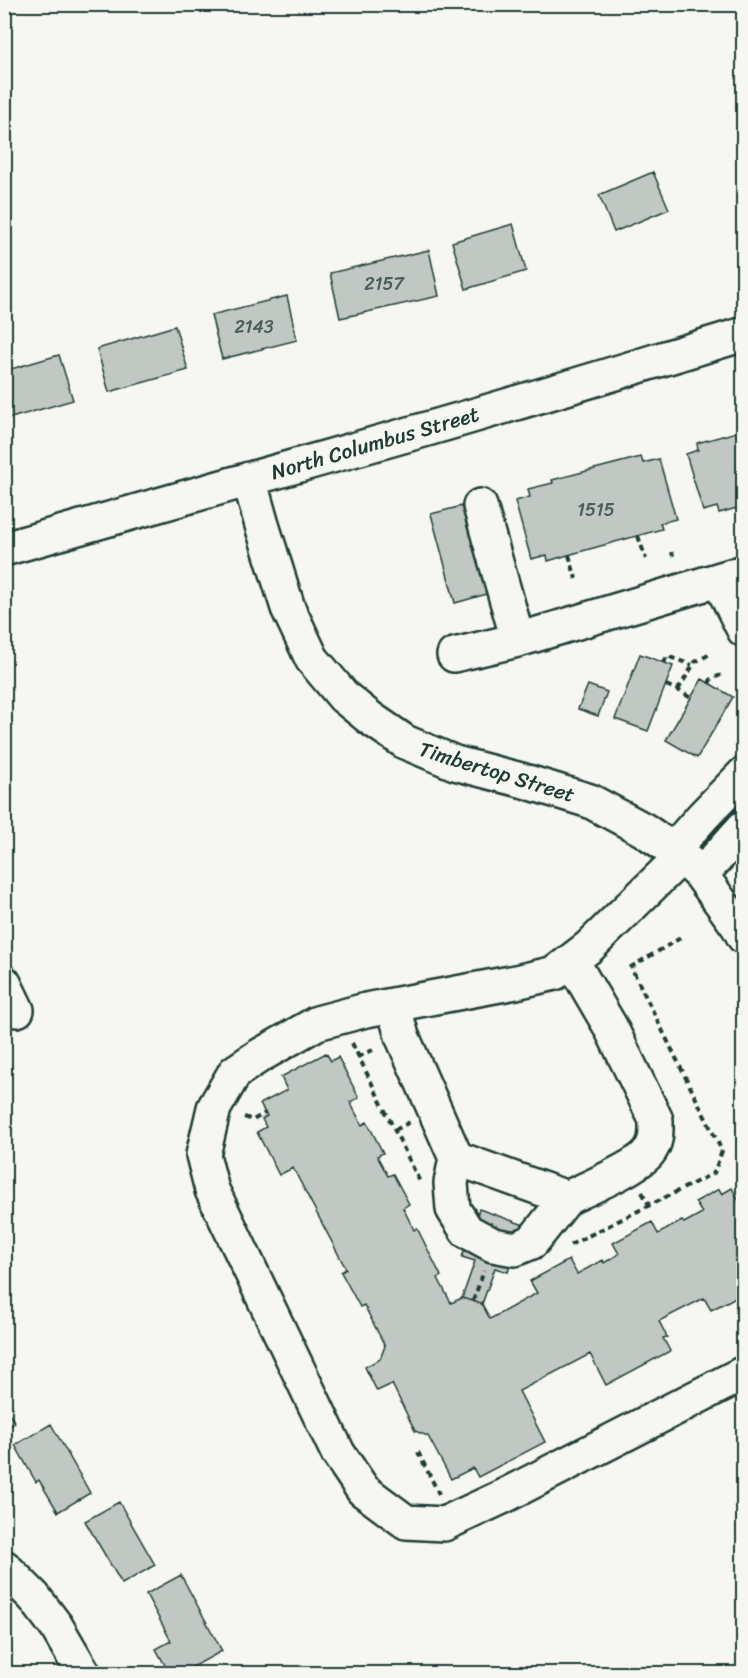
<svg xmlns="http://www.w3.org/2000/svg" width="748" height="1678" font-family="Sriracha,sans-serif">
  <style>
    .building { fill: #c1c8c3; stroke: #1f3d34; stroke-width: 1.5 }
    .lines { fill: none; stroke-linecap: round; stroke-linejoin: round }
    .minor-casing { stroke: #1f3d34; stroke-width: 38 }
    .path { stroke: #1f3d34; stroke-width: 4; stroke-dasharray: 6 4.5; stroke-linecap: butt }
    .minor { stroke: #f6f6f2; stroke-width: 33 }
    .labels { text-anchor: middle; stroke-width: 5; stroke-linejoin: round; paint-order: stroke }
    .number-label { font-size: 18px; fill: #486058 }
    .street-label { font-size: 21px; fill: #1f3d34; stroke: #f6f6f2 }
  </style>
  <rect width="100%" height="100%" fill="#f6f6f2"/>
  <filter id="ink" filterUnits="userSpaceOnUse"><feTurbulence type="fractalNoise" baseFrequency=".0167" numOctaves="2"/><feDisplacementMap in="SourceGraphic" scale="12" xChannelSelector="R" yChannelSelector="G"/><feConvolveMatrix kernelMatrix="1 2 1 2 8 2 1 2 1" color-interpolation-filters="sRGB"/></filter>
  <g filter="url(#ink)">
    <path class="building" d="M653,172L669,209L614,232L599,195Z
      M513,224L526,271L466,289L452,242Z
      M429,250L439,296L340,318L330,273Z
      M287,296L297,340L222,359L211,315Z
      M175,326L188,370L109,392L97,349Z
      M59,355L73,400L4,420V371Z
      M744,430V506L719,513L717,507L703,511L686,454L698,450L697,443Z
      M641,457L643,463L659,459L676,519L660,523L662,529L568,555L548,561L547,555L531,559L515,501L530,497L528,489L553,483L552,480Z
      M462,506L487,594L455,603L431,514Z
      M640,654L673,666L648,731L615,719Z
      M702,679L733,697L697,758L666,740Z
      M588,685L607,692L598,716L578,709Z
      M326,1053L331,1061L338,1057L359,1098L350,1102L362,1125L367,1122L383,1153L377,1156L388,1176L393,1174L409,1204L403,1208L414,1230L417,1228L441,1276L438,1278L451,1303L462,1298L482,1304L490,1319L537,1293L530,1281L569,1260L577,1274L603,1260L604,1263L619,1254L613,1243L652,1222L658,1234L682,1221L684,1223L702,1213L695,1202L719,1189L722,1194L732,1188L744,1210V1278L738,1281L744,1293L711,1310L704,1298L659,1321L667,1337L663,1338L670,1351L606,1385L590,1354L519,1391L545,1442L478,1477L473,1468L451,1479L428,1436L415,1431L392,1384L377,1391L365,1367L380,1359L385,1346L364,1305L360,1307L341,1272L346,1269L293,1168L279,1175L257,1132L266,1127L262,1119L267,1116L260,1104L287,1090L281,1077Z
      M479,1209L524,1225L508,1272L495,1268L482,1304L462,1298L475,1261L462,1257Z
      M4,1405L15,1423L4,1429Z
      M51,1424L90,1493L58,1512L39,1480L36,1482L15,1445Z
      M119,1502L155,1565L122,1584L85,1521Z
      M181,1575L222,1651L180,1674H170L156,1649L171,1641L146,1594Z"/>
    <g class="lines">
      <g class="minor-casing">
        <path id="minor" d="M249,479L262,525L288,608L312,659L344,697L370,718L405,742L455,763L521,780L590,801L644,830L682,856L701,875L738,926L744,937
          M480,506L518,640
          M4,549C145,508 286,469 427,429C533,399 638,366 744,334
          M719,580L744,630
          M454,655L518,640L744,572
          M673,850L703,816L744,774
          M682,856L589,947L555,973L516,982L366,1010L317,1023L259,1056L235,1072L214,1108L203,1155L212,1190L338,1453L363,1490L406,1522L444,1524L502,1497L744,1373
          M701,875L744,827
          M4,983L17,1010
          M393,1005L402,1036L456,1158L567,1198C586,1189 638,1167 649,1152C657,1142 656,1132 656,1120L610,1026L572,961
          M456,1158L451,1183L453,1209L467,1231L493,1245L515,1249L532,1242L567,1198
          M4,1567L34,1597L56,1626L84,1674"/>
      </g>
      <path class="path" d="M739,508L744,523
        M638,536L646,559
        M672,552L673,556
        M569,555L576,579
        M664,663L667,656L692,665
        M709,684L711,679L721,675
        M666,685L678,690L691,698
        M678,690L695,662L710,654
        M352,1043L420,1182
        M358,1057L377,1048
        M244,1117L253,1120L265,1113
        M395,1130L410,1122
        M642,1192L649,1205
        M570,1245L714,1173L722,1151L631,967L684,936
        M473,1301L484,1271
        M418,1452L439,1494"/>
      <use href="#minor" class="minor"/>
    </g>
  </g>
  <g class="labels">
    <g class="number-label">
      <text x="384" y="290">2157</text>
      <text x="254" y="333">2143</text>
      <text x="596" y="516">1515</text>
    </g>
    <g class="street-label">
      <text transform="translate(375 443) rotate(-16)" y="7">North Columbus Street</text>
      <text transform="translate(497 772) rotate(17)" y="7">Timbertop Street</text>
    </g>
  </g>
  <rect width="748" height="1678" fill="none" stroke="#f6f6f2" stroke-width="24"/>
  <rect x="12" y="12" width="724" height="1654" fill="none" stroke="#1f3d34" stroke-width="2" filter="url(#ink)"/>
</svg>
